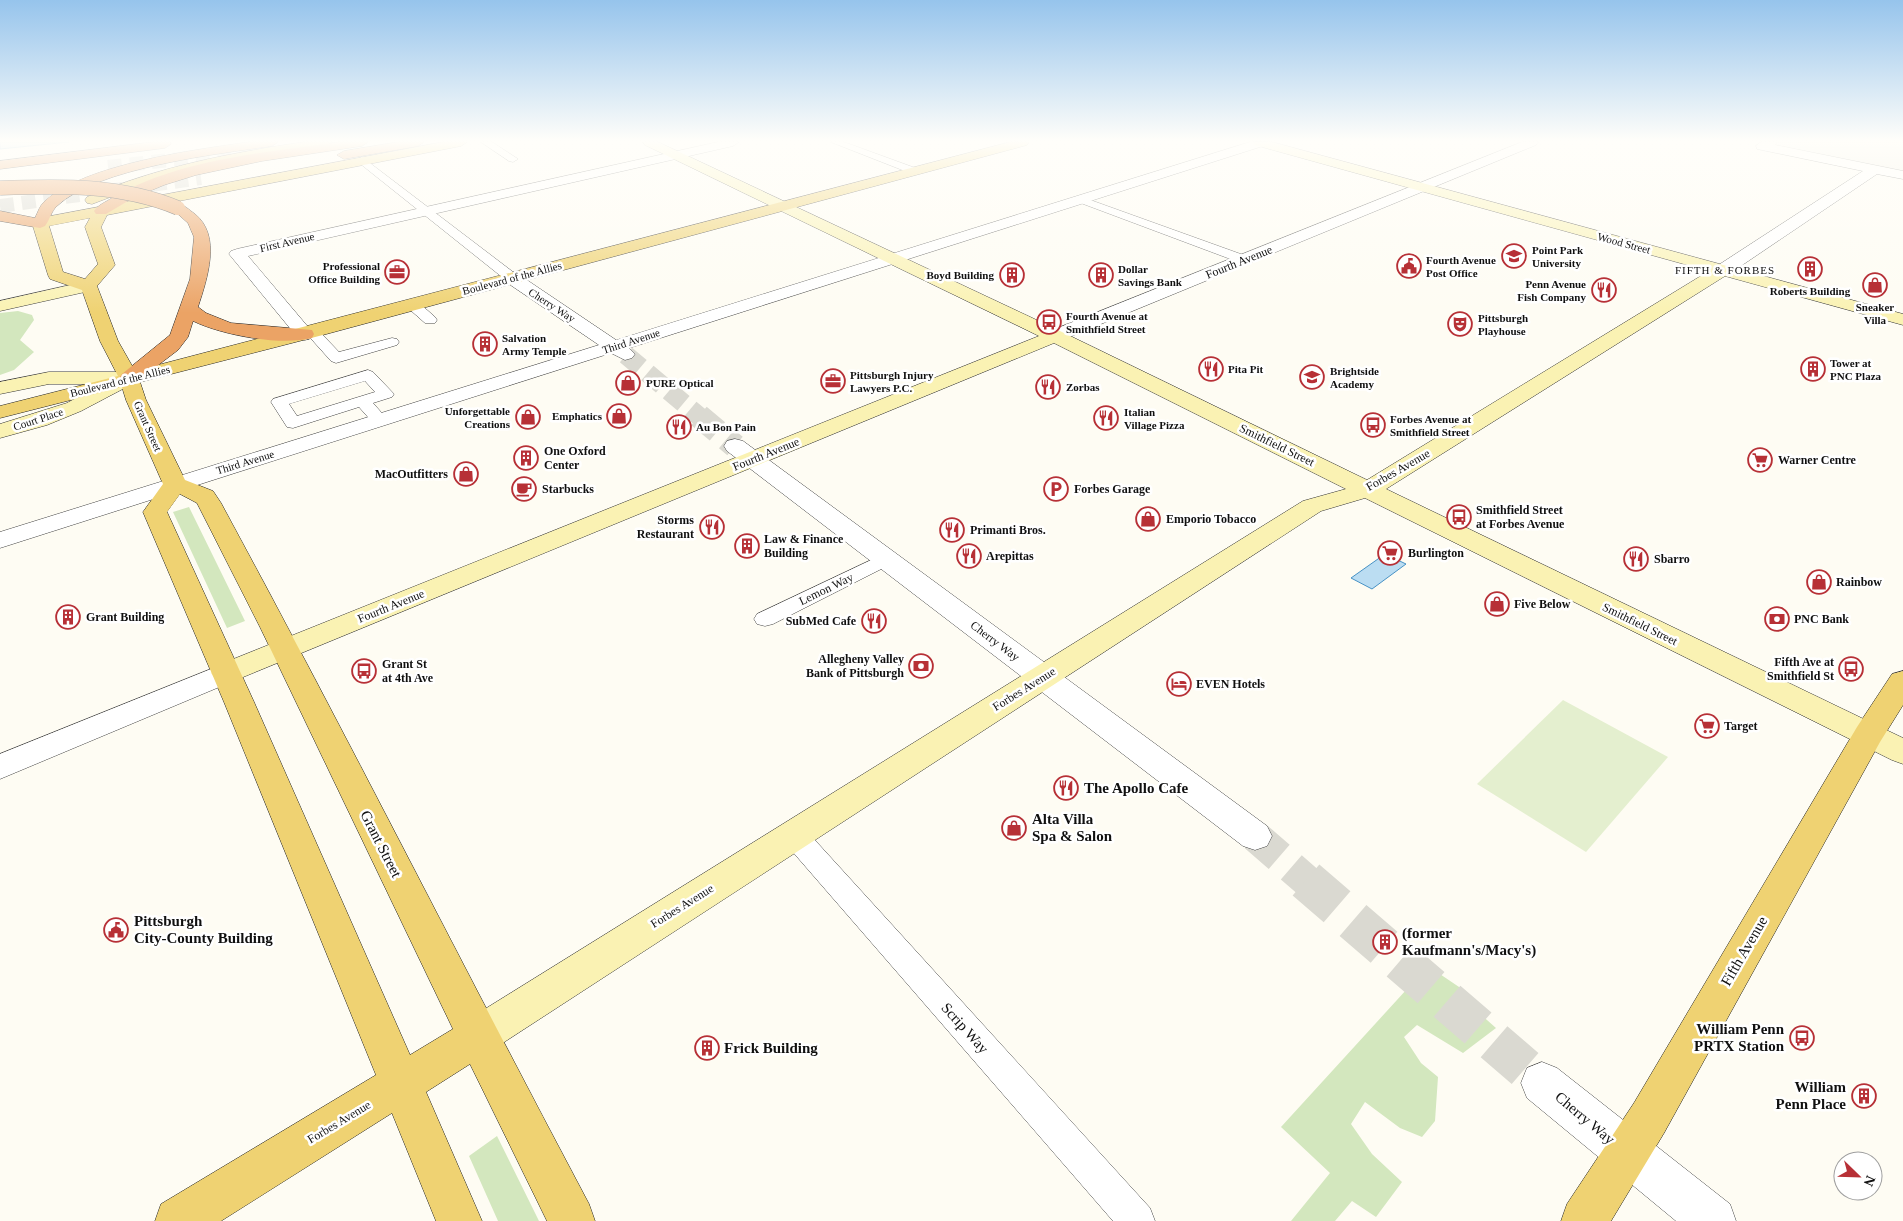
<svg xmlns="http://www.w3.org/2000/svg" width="1903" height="1221" font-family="'Times New Roman',serif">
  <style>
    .green { fill: #d3e7be }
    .pitch { fill: #e4efcf }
    .plaza { fill: #efece1 }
    .water { fill: #bbddf2; stroke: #4792c5 }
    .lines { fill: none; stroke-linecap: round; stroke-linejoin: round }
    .street-tunnel-far3 { stroke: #dad9d1; stroke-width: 19; stroke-dasharray: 19 9; stroke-linecap: butt }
    .street-tunnel-far2 { stroke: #dad9d1; stroke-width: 24; stroke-dasharray: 24 12; stroke-linecap: butt }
    .street-tunnel-far1 { stroke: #dad9d1; stroke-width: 32; stroke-dasharray: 32 16; stroke-linecap: butt }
    .street-tunnel { stroke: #dad9d1; stroke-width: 41; stroke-dasharray: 41 21; stroke-linecap: butt }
    .highway-tunnel { stroke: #dad9d1; stroke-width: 14; stroke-dasharray: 14 8; stroke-linecap: butt }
    .lane-casing { stroke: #434343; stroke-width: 1 }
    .street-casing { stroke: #434343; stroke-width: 1 }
    .secondary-casing { stroke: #323232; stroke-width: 1 }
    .primary-casing { stroke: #212121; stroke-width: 1 }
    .highway-casing { stroke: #212121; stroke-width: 1 }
    .lane { fill: #fff; fill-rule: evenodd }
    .street { fill: #fff; fill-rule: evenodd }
    .secondary { fill: #faf2b3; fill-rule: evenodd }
    .primary { fill: #efd272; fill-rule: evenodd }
    .highway { fill: #eba365; fill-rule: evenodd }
    .highway-bridge-casing { stroke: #212121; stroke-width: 15; stroke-linecap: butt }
    .highway-bridge { stroke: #eba365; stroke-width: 14 }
    .labels { text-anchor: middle; stroke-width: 5; stroke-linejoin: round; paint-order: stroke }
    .far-street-label { font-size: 11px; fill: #101010; stroke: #fff }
    .far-poi-label { font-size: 11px; font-weight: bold; fill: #101010; stroke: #fff; text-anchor: start }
    .far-neighbourhood-label { font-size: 11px; letter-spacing: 1px; fill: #101010; stroke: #fff }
    .street-label { font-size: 12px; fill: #101010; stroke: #fff }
    .poi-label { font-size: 12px; font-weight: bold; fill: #101010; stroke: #fff; text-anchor: start }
    .near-poi-label { font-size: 15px; font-weight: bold; fill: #101010; stroke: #fff; text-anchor: start }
    .near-street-label { font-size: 15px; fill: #101010; stroke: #fff }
  </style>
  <rect width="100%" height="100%" fill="#fefcf3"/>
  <path class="green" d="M18,311L32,315L34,320L20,340L34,352L14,370L0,375V313Z
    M189,507L245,621L227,628L173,512Z
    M1428,966L1462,989L1460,996L1496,1028L1463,1053L1417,1025L1404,1037L1421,1063L1438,1077L1435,1121L1422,1137L1400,1128L1365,1102L1351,1124L1372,1154L1402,1182L1376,1217L1352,1201L1335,1221H1291L1330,1173L1281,1127Z
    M497,1136L539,1221H498L469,1156Z"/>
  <path class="pitch" d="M1563,700L1668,757L1586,852L1477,784Z"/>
  <path class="plaza" d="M1771,142H1903V175L1763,146Z"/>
  <path class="water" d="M0,142H69L0,149Z
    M1385,554L1406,564L1372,589L1351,578Z"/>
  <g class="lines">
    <path class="street-tunnel-far3" d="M626,355L700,417"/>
    <path class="street-tunnel-far2" d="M699,416L735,446"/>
    <path class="street-tunnel-far1" d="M1255,836L1307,881"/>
    <path class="street-tunnel" d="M1306,880L1542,1083"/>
    <path class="highway-tunnel" d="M108,167L268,149
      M0,206L201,178"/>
    <g class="lane-casing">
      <path id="lane" d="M481,142H492L518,159L513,162L509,161Z
        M831,142H844L918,169L919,171L914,174L910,173Z
        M362,157L517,275L519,278L517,281H507L358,162L357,160Z
        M1082,197L1249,257L1251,260L1245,264L1241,263L1078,202L1076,200L1078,198Z
        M413,301L418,302L435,317L437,320L435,323H425L408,308L406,305L408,302Z
        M312,328L317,329L339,352L392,338L397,339L399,342L397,345L336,363L331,361L305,332L307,329Z
        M368,370L373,372L394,394L392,397L373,403L388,420L386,424H374L359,407L293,428L287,427L271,402L273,399ZM365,381L375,392L297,416L289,404Z
        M886,553L893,555L896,559L893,563L773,624L765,626L757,624L754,619L757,614Z
        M794,824L803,827L1150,1208L1155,1221H1113L785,843L781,835L785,827Z"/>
    </g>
    <g class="street-casing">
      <path id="street" d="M718,142H739L733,146L248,256L314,334L312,338L305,340L298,338L229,254L231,251L237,249Z
        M1250,142H1268L1266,145L629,348L635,354L632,358L625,360L611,353L0,548V532L599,345L506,282L504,278L506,274H518L616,340Z
        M1522,142H1538L1536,145L1062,340L1055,342L1048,340L1046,336L1048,332Z
        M1761,142H1777L1775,145L1903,171V179L1877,174L1729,274H1717L1715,270L1717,266L1863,171L1757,149L1756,146Z
        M735,439L743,441L1267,826L1272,836L1267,846L1255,850L1243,846L727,451L724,446L727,441Z
        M226,663L236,666L241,673L236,680L0,779V754Z
        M1542,1062L1557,1068L1730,1204L1736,1221H1676L1527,1098L1521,1083L1527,1068Z"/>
    </g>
    <g class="secondary-casing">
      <path id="secondary" d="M643,142H658L1062,332L1367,480L1709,271L1255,145L1253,142H1272L1903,314V325L1725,276L1386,489L1903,738V764L1892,760L1365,498L1321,511L492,1050L478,1056L464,1050L458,1036L464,1022L1303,501L1346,489L1054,343L236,680L226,683L216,680L211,673L216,666L1039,336L645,145Z
        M88,281L94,282L97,286L94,290L0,311V301Z
        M49,372H129L136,374L139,378L136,382L81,411L47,425L0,438V424L67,403L102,384H49L0,394V382Z"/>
    </g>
    <g class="primary-casing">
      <path id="primary" d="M304,142H332L326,146L236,161L181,173L153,181L92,204L87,203L85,200L87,197C157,167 230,153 304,142Z
        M443,142H467L461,146L107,215L101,227L115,265L97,286L118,341L135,371L1010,142H1029L1027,145L319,336L140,382L146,400L185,480L213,491L221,503C347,735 465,971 589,1204L595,1221H547L470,1064L426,1092L482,1221H436L392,1113L221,1221H155L161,1204L376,1075L224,702L143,512L163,484L126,400L122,387L0,418V406L118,376L100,341L82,290L50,279L48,275L32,223L35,220L40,218ZM90,218L85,227L98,264L85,279L63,272L49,226ZM180,494L197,503L260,627L453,1029L410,1055L254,702L167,512Z
        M1903,671V705L1880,742L1664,1133L1611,1221H1561L1567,1204L1634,1103L1857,727L1892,674Z"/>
    </g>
    <g class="highway-casing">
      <path id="highway" d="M153,142H170L171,144L165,148L0,169V161Z
        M249,142H278L272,146C216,154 97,168 57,206C51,211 50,220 45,226L40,228L0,221V211L35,218C38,212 40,205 45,201C86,164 194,150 249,142Z
        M339,142H368L362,146L262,161L196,175L164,185L133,198L106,214H96L94,211C98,205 106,202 112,198C179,159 263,153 339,142Z
        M398,142H424L418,146L344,159L337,155L344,151Z
        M178,204C185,205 189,210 195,214C222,236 207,279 198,307L206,313L231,323L312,330L314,334L312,338C280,346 222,335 193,321L188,337L178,350L136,382L129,384L122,382L119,378L122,374L170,335L190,279L194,237L188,223L171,208L173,205Z"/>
    </g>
    <use href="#lane" class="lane"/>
    <use href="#street" class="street"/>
    <use href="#secondary" class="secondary"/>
    <use href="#primary" class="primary"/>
    <use href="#highway" class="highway"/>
    <g class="highway-bridge-casing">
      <path id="highway-bridge" d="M0,188C61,186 121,184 178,208"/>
    </g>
    <use href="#highway-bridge" class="highway-bridge"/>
  </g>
  <linearGradient id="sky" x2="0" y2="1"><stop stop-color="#96c4ec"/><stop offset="0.45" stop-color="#fffefa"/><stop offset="1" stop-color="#fffefa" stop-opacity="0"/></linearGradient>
  <rect width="1903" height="313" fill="url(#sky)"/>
  <defs>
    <g id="university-ring" transform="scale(1.25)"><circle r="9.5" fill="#fff" stroke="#b73036" stroke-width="1.5"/><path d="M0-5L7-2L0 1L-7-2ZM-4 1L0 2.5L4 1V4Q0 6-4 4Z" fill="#b73036"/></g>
    <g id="civic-ring" transform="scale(1.25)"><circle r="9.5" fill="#fff" stroke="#b73036" stroke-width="1.5"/><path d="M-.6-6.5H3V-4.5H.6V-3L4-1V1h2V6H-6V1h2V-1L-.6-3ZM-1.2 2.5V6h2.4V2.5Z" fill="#b73036"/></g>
    <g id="building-ring" transform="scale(1.25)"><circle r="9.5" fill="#fff" stroke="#b73036" stroke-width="1.5"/><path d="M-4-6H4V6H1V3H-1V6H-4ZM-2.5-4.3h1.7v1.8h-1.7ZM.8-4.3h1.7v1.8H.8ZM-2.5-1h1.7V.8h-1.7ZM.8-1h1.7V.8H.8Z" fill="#b73036"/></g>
    <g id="office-ring" transform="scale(1.25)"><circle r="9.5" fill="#fff" stroke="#b73036" stroke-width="1.5"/><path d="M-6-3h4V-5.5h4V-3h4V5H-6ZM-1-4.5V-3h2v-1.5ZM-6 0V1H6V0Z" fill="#b73036"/></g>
    <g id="shop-ring" transform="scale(1.25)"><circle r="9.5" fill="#fff" stroke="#b73036" stroke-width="1.5"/><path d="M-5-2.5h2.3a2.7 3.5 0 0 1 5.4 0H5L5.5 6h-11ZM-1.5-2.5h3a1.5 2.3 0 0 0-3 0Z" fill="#b73036"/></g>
    <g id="restaurant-ring" transform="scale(1.25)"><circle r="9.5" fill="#fff" stroke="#b73036" stroke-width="1.5"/><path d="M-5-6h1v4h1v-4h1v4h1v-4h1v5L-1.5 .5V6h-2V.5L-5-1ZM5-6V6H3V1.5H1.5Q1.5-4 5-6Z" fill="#b73036"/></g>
    <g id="bus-ring" transform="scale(1.25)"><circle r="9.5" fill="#fff" stroke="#b73036" stroke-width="1.5"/><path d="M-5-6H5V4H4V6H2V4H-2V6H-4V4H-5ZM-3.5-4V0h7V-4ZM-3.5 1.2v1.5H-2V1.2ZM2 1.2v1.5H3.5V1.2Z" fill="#b73036"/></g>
    <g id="theatre-ring" transform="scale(1.25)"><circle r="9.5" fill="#fff" stroke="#b73036" stroke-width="1.5"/><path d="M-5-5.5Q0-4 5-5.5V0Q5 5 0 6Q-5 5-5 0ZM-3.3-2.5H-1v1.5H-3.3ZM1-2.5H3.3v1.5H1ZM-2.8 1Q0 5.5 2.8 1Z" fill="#b73036"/></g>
    <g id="school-ring" transform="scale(1.25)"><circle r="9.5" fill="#fff" stroke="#b73036" stroke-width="1.5"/><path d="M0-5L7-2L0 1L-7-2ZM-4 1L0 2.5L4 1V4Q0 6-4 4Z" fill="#b73036"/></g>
    <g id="supermarket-ring" transform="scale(1.25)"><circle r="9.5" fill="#fff" stroke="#b73036" stroke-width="1.5"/><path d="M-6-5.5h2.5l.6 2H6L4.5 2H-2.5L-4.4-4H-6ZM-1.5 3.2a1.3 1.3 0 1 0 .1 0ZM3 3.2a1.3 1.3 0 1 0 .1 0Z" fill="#b73036"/></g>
    <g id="cafe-ring" transform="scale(1.25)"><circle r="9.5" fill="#fff" stroke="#b73036" stroke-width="1.5"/><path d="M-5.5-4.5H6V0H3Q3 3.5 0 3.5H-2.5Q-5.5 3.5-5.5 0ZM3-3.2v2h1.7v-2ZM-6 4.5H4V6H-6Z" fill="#b73036"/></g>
    <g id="parking-ring" transform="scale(1.25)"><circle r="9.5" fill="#fff" stroke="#b73036" stroke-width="1.5"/><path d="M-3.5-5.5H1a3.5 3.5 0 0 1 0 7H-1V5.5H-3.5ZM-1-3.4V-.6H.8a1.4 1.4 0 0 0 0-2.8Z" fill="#b73036"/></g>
    <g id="bank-ring" transform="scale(1.25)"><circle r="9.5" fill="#fff" stroke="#b73036" stroke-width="1.5"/><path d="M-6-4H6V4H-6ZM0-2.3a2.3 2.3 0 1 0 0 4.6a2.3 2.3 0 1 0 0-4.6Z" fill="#b73036"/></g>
    <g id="hotel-ring" transform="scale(1.25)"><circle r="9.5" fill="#fff" stroke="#b73036" stroke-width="1.5"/><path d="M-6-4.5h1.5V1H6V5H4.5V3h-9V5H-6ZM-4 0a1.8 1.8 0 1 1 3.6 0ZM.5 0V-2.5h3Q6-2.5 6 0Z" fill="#b73036"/></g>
  </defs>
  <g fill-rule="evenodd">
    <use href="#university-ring" x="1514" y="256"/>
    <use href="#civic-ring" x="1409" y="266"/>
    <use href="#building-ring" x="1810" y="269"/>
    <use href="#office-ring" x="397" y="272"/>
    <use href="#building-ring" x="1012" y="275"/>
    <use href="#building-ring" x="1101" y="275"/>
    <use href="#shop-ring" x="1875" y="285"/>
    <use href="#restaurant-ring" x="1604" y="290"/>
    <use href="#bus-ring" x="1049" y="322"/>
    <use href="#theatre-ring" x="1460" y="324"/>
    <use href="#building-ring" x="485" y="344"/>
    <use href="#restaurant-ring" x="1211" y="369"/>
    <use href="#building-ring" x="1813" y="369"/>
    <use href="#school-ring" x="1312" y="377"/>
    <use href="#office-ring" x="833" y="381"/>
    <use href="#shop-ring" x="628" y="383"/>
    <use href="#restaurant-ring" x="1048" y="387"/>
    <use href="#shop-ring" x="619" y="416"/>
    <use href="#shop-ring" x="528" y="417"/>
    <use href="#restaurant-ring" x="1106" y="418"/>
    <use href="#bus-ring" x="1373" y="425"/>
    <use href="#restaurant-ring" x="679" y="427"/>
    <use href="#building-ring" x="526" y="458"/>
    <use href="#supermarket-ring" x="1760" y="460"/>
    <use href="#shop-ring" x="466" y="474"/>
    <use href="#cafe-ring" x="524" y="489"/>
    <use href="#parking-ring" x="1056" y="489"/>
    <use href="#bus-ring" x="1459" y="517"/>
    <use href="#shop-ring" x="1148" y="519"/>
    <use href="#restaurant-ring" x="712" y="527"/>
    <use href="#restaurant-ring" x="952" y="530"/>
    <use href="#building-ring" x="747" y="546"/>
    <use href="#supermarket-ring" x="1390" y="553"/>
    <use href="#restaurant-ring" x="969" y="556"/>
    <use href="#restaurant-ring" x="1636" y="559"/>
    <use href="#shop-ring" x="1819" y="582"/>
    <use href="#shop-ring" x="1497" y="604"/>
    <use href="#building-ring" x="68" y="617"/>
    <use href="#bank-ring" x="1777" y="619"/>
    <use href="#restaurant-ring" x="874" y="621"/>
    <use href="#bank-ring" x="921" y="666"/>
    <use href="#bus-ring" x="1851" y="669"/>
    <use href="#bus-ring" x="364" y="671"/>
    <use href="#hotel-ring" x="1179" y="684"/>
    <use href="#supermarket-ring" x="1707" y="726"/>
    <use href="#restaurant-ring" x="1066" y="788"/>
    <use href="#shop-ring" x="1014" y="828"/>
    <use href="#civic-ring" x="116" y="930"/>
    <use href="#building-ring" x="1385" y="942"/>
    <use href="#bus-ring" x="1802" y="1038"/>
    <use href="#building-ring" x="707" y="1048"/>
    <use href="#building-ring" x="1864" y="1096"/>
  </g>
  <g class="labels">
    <g class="far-street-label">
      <text transform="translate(287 242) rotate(-13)" y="4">First Avenue</text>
      <text transform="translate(1624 243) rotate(15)" y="4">Wood Street</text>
      <text transform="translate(512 278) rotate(-15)" y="4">Boulevard of the Allies</text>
      <text transform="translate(552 305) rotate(33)" y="4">Cherry Way</text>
      <text transform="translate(631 341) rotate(-18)" y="4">Third Avenue</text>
      <text transform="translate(120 381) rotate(-14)" y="4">Boulevard of the Allies</text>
      <text transform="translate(38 419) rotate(-18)" y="4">Court Place</text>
      <text transform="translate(148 426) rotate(66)" y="4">Grant Street</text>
      <text transform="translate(245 462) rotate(-17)" y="4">Third Avenue</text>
    </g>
    <g class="far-poi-label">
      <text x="1532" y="254">Point Park<tspan x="1532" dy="13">University</tspan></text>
      <text x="1426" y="264">Fourth Avenue<tspan x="1426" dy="13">Post Office</tspan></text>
      <text x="380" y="270" text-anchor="end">Professional<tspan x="380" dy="13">Office Building</tspan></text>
      <text x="1118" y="273">Dollar<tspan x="1118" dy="13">Savings Bank</tspan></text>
      <text x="994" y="279" text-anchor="end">Boyd Building</text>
      <text x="1586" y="288" text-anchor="end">Penn Avenue<tspan x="1586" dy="13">Fish Company</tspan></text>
      <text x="1810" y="295" text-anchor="middle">Roberts Building</text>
      <text x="1875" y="311" text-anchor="middle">Sneaker<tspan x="1875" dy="13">Villa</tspan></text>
      <text x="1066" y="320">Fourth Avenue at<tspan x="1066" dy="13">Smithfield Street</tspan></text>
      <text x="1478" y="322">Pittsburgh<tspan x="1478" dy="13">Playhouse</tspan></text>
      <text x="502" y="342">Salvation<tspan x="502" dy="13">Army Temple</tspan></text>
      <text x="1830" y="367">Tower at<tspan x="1830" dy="13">PNC Plaza</tspan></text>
      <text x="1228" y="373">Pita Pit</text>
      <text x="1330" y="375">Brightside<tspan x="1330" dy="13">Academy</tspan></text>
      <text x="850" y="379">Pittsburgh Injury<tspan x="850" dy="13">Lawyers P.C.</tspan></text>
      <text x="646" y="387">PURE Optical</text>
      <text x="1066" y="391">Zorbas</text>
      <text x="510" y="415" text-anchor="end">Unforgettable<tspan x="510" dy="13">Creations</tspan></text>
      <text x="1124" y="416">Italian<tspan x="1124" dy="13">Village Pizza</tspan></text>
      <text x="602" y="420" text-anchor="end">Emphatics</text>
      <text x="1390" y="423">Forbes Avenue at<tspan x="1390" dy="13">Smithfield Street</tspan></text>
      <text x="696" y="431">Au Bon Pain</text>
    </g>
    <g class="far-neighbourhood-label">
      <text x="1725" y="274">FIFTH &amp; FORBES</text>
    </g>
    <g class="street-label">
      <text transform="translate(1239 262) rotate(-22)" y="4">Fourth Avenue</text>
      <text transform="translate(1277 445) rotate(26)" y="4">Smithfield Street</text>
      <text transform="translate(766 454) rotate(-22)" y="4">Fourth Avenue</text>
      <text transform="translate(1398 470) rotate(-30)" y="4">Forbes Avenue</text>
      <text transform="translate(826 589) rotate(-26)" y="4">Lemon Way</text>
      <text transform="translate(391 606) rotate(-22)" y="4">Fourth Avenue</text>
      <text transform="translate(1640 624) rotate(26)" y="4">Smithfield Street</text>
      <text transform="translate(995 641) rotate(37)" y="4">Cherry Way</text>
      <text transform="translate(1024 689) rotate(-32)" y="4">Forbes Avenue</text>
      <text transform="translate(682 906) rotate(-32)" y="4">Forbes Avenue</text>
      <text transform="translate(339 1122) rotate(-31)" y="4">Forbes Avenue</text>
    </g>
    <g class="poi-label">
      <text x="544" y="455">One Oxford<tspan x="544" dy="14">Center</tspan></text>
      <text x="1778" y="464">Warner Centre</text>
      <text x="448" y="478" text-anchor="end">MacOutfitters</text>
      <text x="542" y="493">Starbucks</text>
      <text x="1074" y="493">Forbes Garage</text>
      <text x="1476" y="514">Smithfield Street<tspan x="1476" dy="14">at Forbes Avenue</tspan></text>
      <text x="1166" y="523">Emporio Tobacco</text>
      <text x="694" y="524" text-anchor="end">Storms<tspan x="694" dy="14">Restaurant</tspan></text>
      <text x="970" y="534">Primanti Bros.</text>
      <text x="764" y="543">Law &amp; Finance<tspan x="764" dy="14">Building</tspan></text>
      <text x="1408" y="557">Burlington</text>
      <text x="986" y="560">Arepittas</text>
      <text x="1654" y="563">Sbarro</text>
      <text x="1836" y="586">Rainbow</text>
      <text x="1514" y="608">Five Below</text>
      <text x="86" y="621">Grant Building</text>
      <text x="1794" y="623">PNC Bank</text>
      <text x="856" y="625" text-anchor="end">SubMed Cafe</text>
      <text x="904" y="663" text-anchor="end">Allegheny Valley<tspan x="904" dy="14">Bank of Pittsburgh</tspan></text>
      <text x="1834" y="666" text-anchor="end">Fifth Ave at<tspan x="1834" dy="14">Smithfield St</tspan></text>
      <text x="382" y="668">Grant St<tspan x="382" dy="14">at 4th Ave</tspan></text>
      <text x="1196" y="688">EVEN Hotels</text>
      <text x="1724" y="730">Target</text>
    </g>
    <g class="near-poi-label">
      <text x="1084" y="793">The Apollo Cafe</text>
      <text x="1032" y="824">Alta Villa<tspan x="1032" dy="17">Spa &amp; Salon</tspan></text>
      <text x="134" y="926">Pittsburgh<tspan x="134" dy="17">City-County Building</tspan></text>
      <text x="1402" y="938">(former<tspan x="1402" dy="17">Kaufmann's/Macy's)</tspan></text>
      <text x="1784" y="1034" text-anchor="end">William Penn<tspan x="1784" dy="17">PRTX Station</tspan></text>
      <text x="724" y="1053">Frick Building</text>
      <text x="1846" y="1092" text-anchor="end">William<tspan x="1846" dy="17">Penn Place</tspan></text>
    </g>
    <g class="near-street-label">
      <text transform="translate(381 844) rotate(63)" y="5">Grant Street</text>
      <text transform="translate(1744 951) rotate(-60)" y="5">Fifth Avenue</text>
      <text transform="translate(965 1028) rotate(48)" y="5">Scrip Way</text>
      <text transform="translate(1585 1118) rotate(40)" y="5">Cherry Way</text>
    </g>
  </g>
  <g transform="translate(1858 1176) rotate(113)"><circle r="24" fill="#ffffff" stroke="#9f9f9f"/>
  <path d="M0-4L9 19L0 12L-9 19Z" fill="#b73036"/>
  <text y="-8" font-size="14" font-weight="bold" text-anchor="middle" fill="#101010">N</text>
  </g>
</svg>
